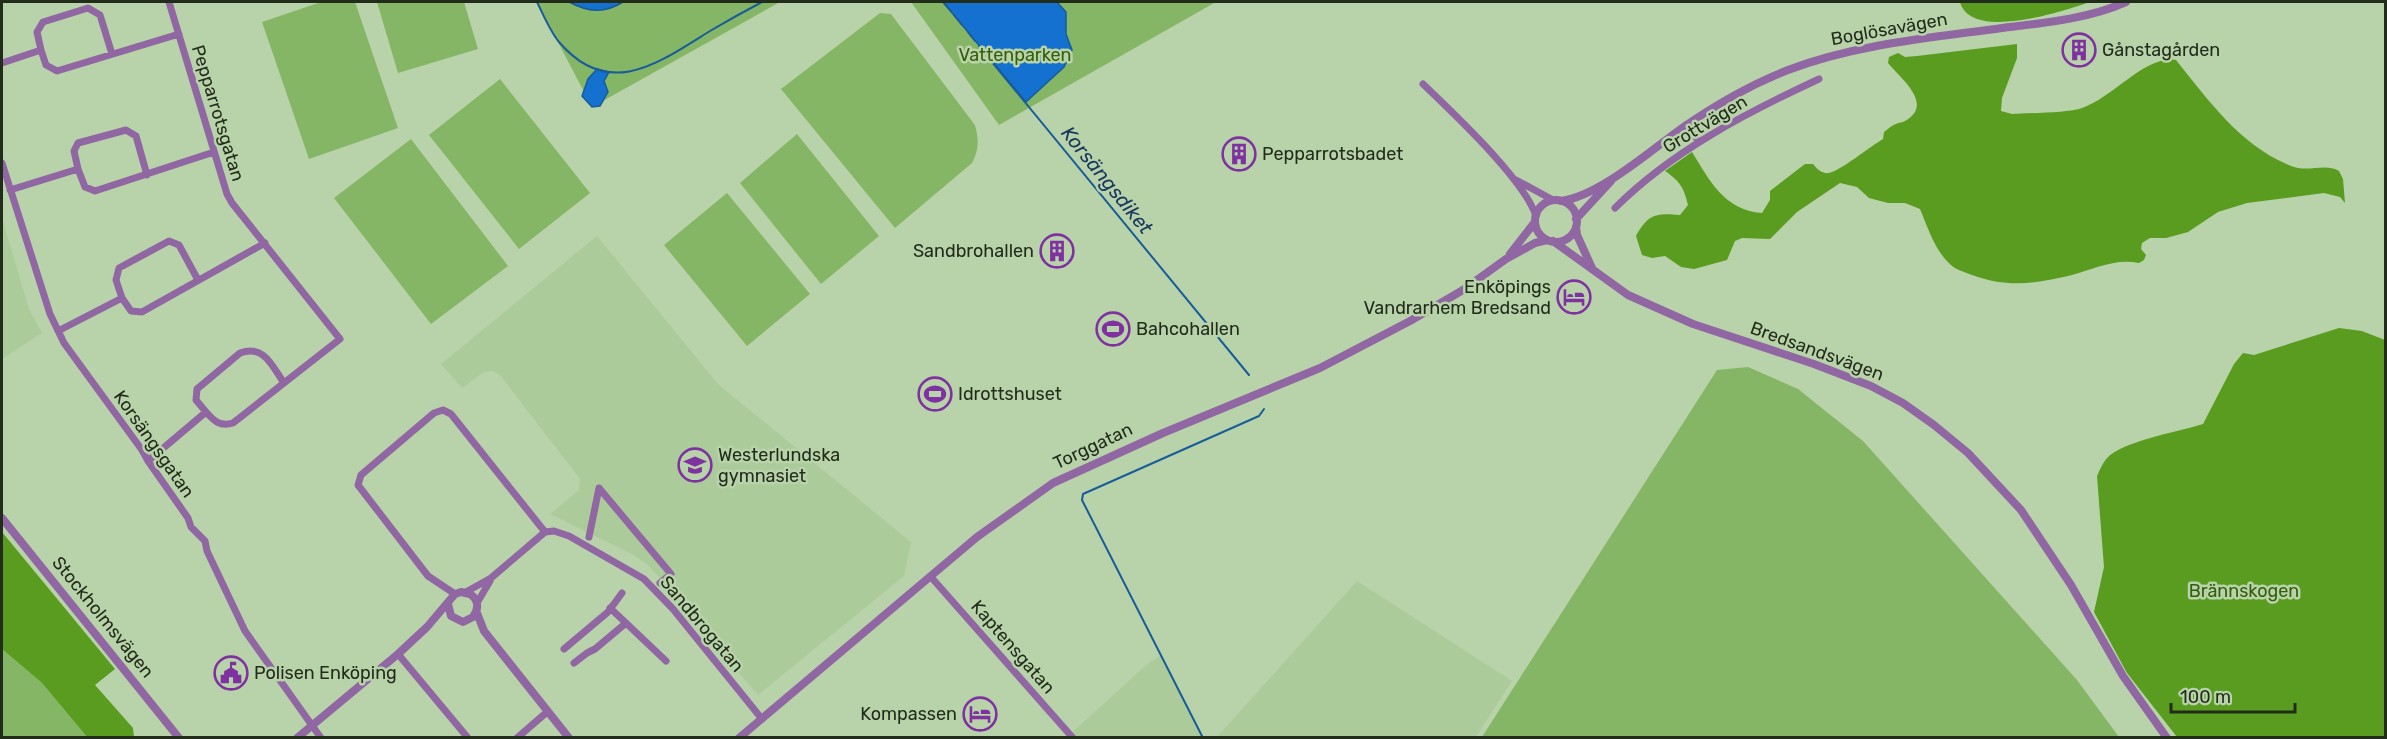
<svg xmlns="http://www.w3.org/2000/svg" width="2387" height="739" font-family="Rubik,sans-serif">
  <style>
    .built { fill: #accb9a }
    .green { fill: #85b666 }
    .forest { fill: #599c1f }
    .water { fill: #1571cf; stroke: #195c99; stroke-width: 1.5 }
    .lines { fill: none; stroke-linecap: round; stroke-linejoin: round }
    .stream { stroke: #195c99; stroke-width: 2 }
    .minor { stroke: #9066a3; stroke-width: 7 }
    .tertiary { stroke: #9066a3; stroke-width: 8 }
    .labels { text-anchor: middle; stroke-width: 5; stroke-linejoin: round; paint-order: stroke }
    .street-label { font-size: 18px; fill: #222c1b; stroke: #b8d3a9 }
    .poi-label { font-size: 18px; fill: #222c1b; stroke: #b8d3a9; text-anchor: start }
    .park-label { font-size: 18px; fill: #335e0b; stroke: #b8d3a9 }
    .water-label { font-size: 20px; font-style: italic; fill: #193960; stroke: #b8d3a9 }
  </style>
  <rect width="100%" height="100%" fill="#b8d3a9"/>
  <path class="built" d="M2,218L29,309L42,333L2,359Z
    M597,236L718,384L911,542L904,576L758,695L699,627L692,613L647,564L630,553L550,514L579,490L580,479L500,375L492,371L484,372L462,388L441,364Z
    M1357,581L1512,681L1476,737H1217Z
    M1161,655L1203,737L1066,738L1144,667Z"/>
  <path class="green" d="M321,2H355L398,128L309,159L262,22Z
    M377,2H464L478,49L398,73Z
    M537,2H780L592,107Z
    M911,2H1216L999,125Z
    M880,13L891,14L897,22L975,125C979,140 979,149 972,163L895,228L781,89Z
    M500,79L590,193L519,249L429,135Z
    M797,134L879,236L821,284L740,183Z
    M411,139L508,266L431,324L334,198Z
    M727,193L810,294L747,346L664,245Z
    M1748,367L1798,389L1863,441L2077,680L2119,737H1482L1717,370Z
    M2,649L42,683L87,737H2Z"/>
  <path class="forest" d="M1960,2H2090C2064,11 1971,42 1960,2Z
    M2017,44V58L2002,98L2001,111L2012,114C2028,113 2068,113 2082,108C2113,98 2145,55 2176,60C2209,101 2242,148 2294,167C2309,172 2326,163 2339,171L2343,179L2345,203L2340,197L2324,193L2247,203L2218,212L2188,232L2166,238H2150L2142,243L2141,249L2146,255L2144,260L2139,263C2115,258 2094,269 2072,275C2034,284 2008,288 1972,275C1965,272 1956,270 1951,265C1935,251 1928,228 1920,209L1905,203H1888L1869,198L1857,187L1840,183L1797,212L1770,239L1742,238L1735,241L1727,260L1694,269L1681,267L1665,256L1652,258L1642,255L1636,236C1648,214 1656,213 1680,215L1688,205C1684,188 1680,181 1665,171L1692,152C1710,181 1724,210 1762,213L1770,200V191L1805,164H1813C1817,169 1822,174 1829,173C1840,171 1871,146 1883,139L1884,132C1888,129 1892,125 1896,124C1899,122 1902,123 1905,121C1935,104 1900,78 1888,63L1889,57L1898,53L1905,57L1917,56Z
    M2339,328L2362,331L2385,340V737H2177L2127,673L2094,612L2104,567L2097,476C2101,467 2105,458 2113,453C2135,439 2177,432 2203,424L2234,364L2243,353L2254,355Z
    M2,532L115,669L95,685L133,728L134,737H87L42,683L2,649Z"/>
  <path class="water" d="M569,2H623C604,14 588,12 569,2Z
    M943,2H1057L1066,12V34L1072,50L1064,67L1026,102Z
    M597,69L609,72L604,81L608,92L600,106L592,107L582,96L588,79Z"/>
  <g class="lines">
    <path class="stream" d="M537,2C543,14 550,31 559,42C609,101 660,62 710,31C727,21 745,11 762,2
      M943,2L951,11
      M954,15L962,25
      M968,32L975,41
      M979,46L987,55
      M992,62L1249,375
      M1203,738L1082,500L1083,494L1259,416L1264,409"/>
    <path class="minor" d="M169,2L227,194L232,203L340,339L233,423C220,427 214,421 206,412
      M41,50L46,65L57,71L179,34
      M2,63L41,50L37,32L43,22L88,8L100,15L112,54
      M1423,84C1452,112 1524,179 1536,216
      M1686,125L1699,141
      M2,163L50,314L64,343L142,450L148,461L188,518L191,527L205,541L207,551L245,631L321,738
      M78,169L85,187L95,191L214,152
      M1516,180L1553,200
      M10,190L78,169L74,151L78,143L126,130L136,136L147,175
      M1615,208C1672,151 1746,113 1819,79
      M122,298L131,311L142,312L265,243
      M58,331L122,298L116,280L119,268L169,241L179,245L198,280
      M148,461L206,412L196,400L197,389L240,353C264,344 272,366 284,383
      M589,537L599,488L671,574L660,583
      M931,577L1073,738
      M466,592L491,578L545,532L554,531L569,536L644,579L673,609L762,719
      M455,594L428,576L358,485L361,475L434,413L443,410L451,414L545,532
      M477,603L490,581
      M626,623L666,661
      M564,649L608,612L622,593
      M398,654L468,738
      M574,663L587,653L595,649L626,623L610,608
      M517,738L547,712"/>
    <path class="tertiary" d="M1535 221a21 21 0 1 1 42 0a21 21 0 1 1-42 0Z
      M1561,201C1600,196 1652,149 1685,126C1717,104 1752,84 1788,70C1857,44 1929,38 2002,28C2043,23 2088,19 2126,2
      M1576,219L1611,181
      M1576,227L1577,235L1592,268
      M1553,241L1628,295L1693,324L1814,364L1871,386L1903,403L1934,425L1968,453L2021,510L2071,585L2123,676L2167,738
      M1510,254L1535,222
      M2,518L179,738
      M477,613L484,631L569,738
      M297,738L398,654L427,627L455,594L461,592L470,594C479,600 479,609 473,617L463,622L451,616L448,604
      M739,738L977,537L1053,483L1163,433L1320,368L1410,321L1463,290L1506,259L1535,243L1547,240"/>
  </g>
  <defs>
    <g id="building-ring" transform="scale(1.725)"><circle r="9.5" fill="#b8d3a9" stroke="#8031a1" stroke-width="1.5"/><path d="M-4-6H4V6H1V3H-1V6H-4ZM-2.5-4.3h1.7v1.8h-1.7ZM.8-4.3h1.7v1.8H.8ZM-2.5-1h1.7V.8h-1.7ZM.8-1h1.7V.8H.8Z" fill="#8031a1"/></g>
    <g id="hotel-ring" transform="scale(1.725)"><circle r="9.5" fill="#b8d3a9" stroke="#8031a1" stroke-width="1.5"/><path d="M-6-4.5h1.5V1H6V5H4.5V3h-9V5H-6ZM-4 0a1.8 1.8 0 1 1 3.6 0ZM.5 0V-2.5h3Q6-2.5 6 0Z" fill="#8031a1"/></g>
    <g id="stadium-ring" transform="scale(1.725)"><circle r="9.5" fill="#b8d3a9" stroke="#8031a1" stroke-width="1.5"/><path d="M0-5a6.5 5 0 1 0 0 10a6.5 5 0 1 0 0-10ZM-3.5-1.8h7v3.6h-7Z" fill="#8031a1"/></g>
    <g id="school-ring" transform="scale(1.725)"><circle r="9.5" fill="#b8d3a9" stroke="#8031a1" stroke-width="1.5"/><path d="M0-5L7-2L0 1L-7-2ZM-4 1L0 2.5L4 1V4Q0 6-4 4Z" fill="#8031a1"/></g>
    <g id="civic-ring" transform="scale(1.725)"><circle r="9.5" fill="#b8d3a9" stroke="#8031a1" stroke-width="1.5"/><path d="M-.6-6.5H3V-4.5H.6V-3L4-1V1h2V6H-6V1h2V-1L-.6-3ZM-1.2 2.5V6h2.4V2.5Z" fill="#8031a1"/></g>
  </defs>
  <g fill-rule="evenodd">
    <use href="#building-ring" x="2079" y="50"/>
    <use href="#building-ring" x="1239" y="154"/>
    <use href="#building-ring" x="1057" y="251"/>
    <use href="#hotel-ring" x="1574" y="297"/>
    <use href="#stadium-ring" x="1113" y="329"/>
    <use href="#stadium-ring" x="935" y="394"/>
    <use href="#school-ring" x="695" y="465"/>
    <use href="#civic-ring" x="231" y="673"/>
    <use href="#hotel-ring" x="980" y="714"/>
  </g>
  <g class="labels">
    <g class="street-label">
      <text transform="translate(1889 29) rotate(-10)" y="6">Boglösavägen</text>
      <text transform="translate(218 113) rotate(73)" y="6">Pepparrotsgatan</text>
      <text transform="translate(1705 124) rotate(-31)" y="6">Grottvägen</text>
      <text transform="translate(1817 351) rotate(20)" y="6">Bredsandsvägen</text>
      <text transform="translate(154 444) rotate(55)" y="6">Korsängsgatan</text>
      <text transform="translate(1093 446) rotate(-25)" y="6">Torggatan</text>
      <text transform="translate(103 617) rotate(51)" y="6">Stockholmsvägen</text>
      <text transform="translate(702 624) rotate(50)" y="6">Sandbrogatan</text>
      <text transform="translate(1013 647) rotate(49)" y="6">Kaptensgatan</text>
    </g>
    <g class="poi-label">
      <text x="2102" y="56">Gånstagården</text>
      <text x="1262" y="160">Pepparrotsbadet</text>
      <text x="1034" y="257" text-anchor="end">Sandbrohallen</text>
      <text x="1551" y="293" text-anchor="end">Enköpings<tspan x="1551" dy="21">Vandrarhem Bredsand</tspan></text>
      <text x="1136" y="335">Bahcohallen</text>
      <text x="958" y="400">Idrottshuset</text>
      <text x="718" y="461">Westerlundska<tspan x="718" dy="21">gymnasiet</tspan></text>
      <text x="254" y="679">Polisen Enköping</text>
      <text x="957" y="720" text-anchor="end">Kompassen</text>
    </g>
    <g class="park-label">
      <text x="1015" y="61">Vattenparken</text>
      <text x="2244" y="597">Brännskogen</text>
    </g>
    <g class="water-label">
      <text transform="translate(1107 180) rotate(51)" y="7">Korsängsdiket</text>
    </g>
  </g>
  <rect width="2387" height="739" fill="none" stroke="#222c1b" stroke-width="6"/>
  <path d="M2171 703v9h124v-9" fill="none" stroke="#222c1b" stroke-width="3"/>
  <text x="2180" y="703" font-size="18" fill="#222c1b" stroke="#b8d3a9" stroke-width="4.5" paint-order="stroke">100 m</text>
</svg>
